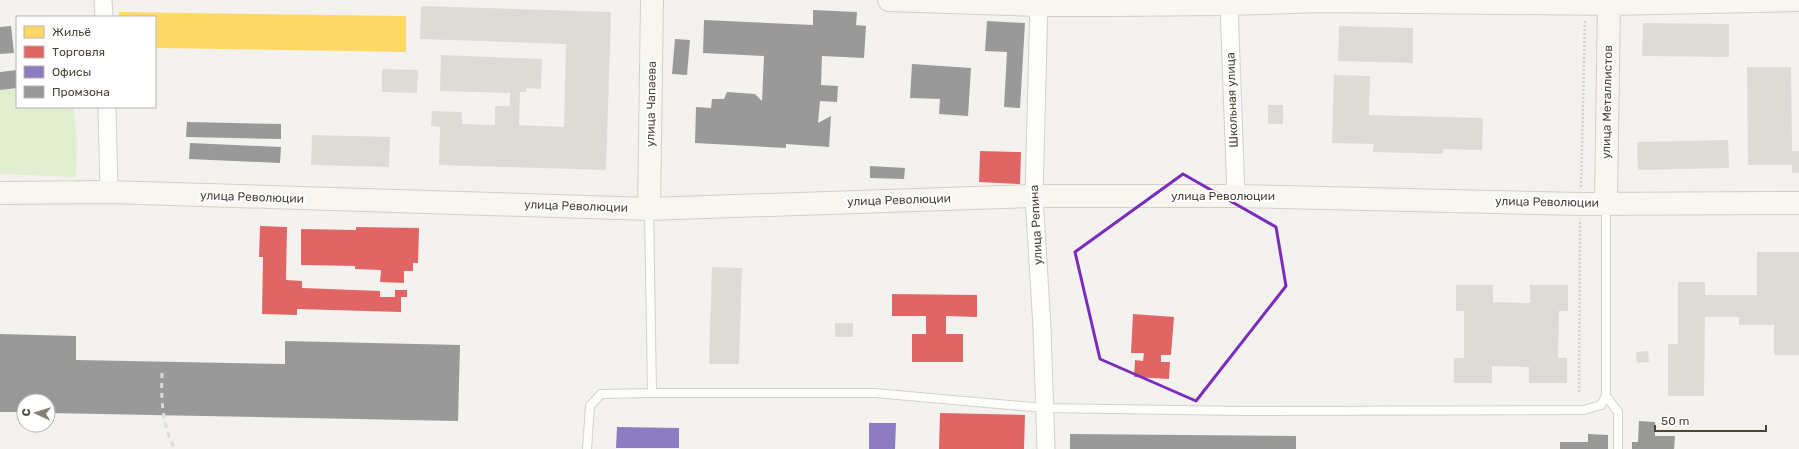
<svg xmlns="http://www.w3.org/2000/svg" width="1799" height="449" font-family="Rubik,sans-serif">
  <style>
    .green { fill: #e1eecf }
    .homes { fill: #ffd966 }
    .shops { fill: #e06666 }
    .offices { fill: #8e7cc3 }
    .industry { fill: #999 }
    .building { fill: #dedbd6 }
    .lines { fill: none; stroke-linecap: round; stroke-linejoin: round }
    .lane-casing { stroke: #d2d0cb; stroke-width: 10 }
    .street-casing { stroke: #d2d0cb; stroke-width: 19 }
    .secondary-casing { stroke: #d3cfc5; stroke-width: 24 }
    .path { stroke: #d3d2cc; stroke-width: 2.5; stroke-dasharray: 2 2; stroke-linecap: butt }
    .lane { stroke: #fdfdfc; stroke-width: 8 }
    .street { stroke: #fdfdfc; stroke-width: 17 }
    .secondary { stroke: #f7f6f1; stroke-width: 22 }
    .rail { stroke: #dbdbda; stroke-width: 3; stroke-dasharray: 5 5; stroke-linecap: butt }
    .marked { fill: none; stroke: #7b2cbf; stroke-width: 3; stroke-linejoin: round }
    .labels { text-anchor: middle; stroke-width: 4; stroke-linejoin: round; paint-order: stroke }
    .street-label { font-size: 12px; fill: #4b4439; stroke: #fff }
  </style>
  <rect width="100%" height="100%" fill="#f4f2ee"/>
  <path class="green" d="M17,88V107H73L77,138L76,177L0,174V90Z"/>
  <path class="homes" d="M119,12L406,16V52L155,48V17H119Z"/>
  <path class="shops" d="M980,151L1021,152L1020,184L979,182Z
    M260,226L287,227L286,280L302,281V288L380,291V297H395V290H407V297H401V312L297,309V315L262,314L263,257H259Z
    M356,227L419,228L418,263H413V271H404V283L380,282L381,270L355,269V266L301,265V229L356,230Z
    M892,294L977,295V317L946,316V334H963V362H912V334H926V316H892Z
    M1133,314L1174,317L1171,355H1161V362H1170L1169,379L1134,377L1135,360L1143,361L1144,353H1131Z
    M940,413L1025,415L1024,449H939Z"/>
  <path class="offices" d="M869,423H896L895,449H869Z
    M617,427L679,428V448H616Z"/>
  <path class="industry" d="M813,10L857,12L856,25L866,26L864,58L822,56L821,85L838,86L837,102L820,101L818,123L831,116L829,147L786,144V148L695,143L696,107L711,108L712,99H724L727,92L755,94L762,101L764,56L703,53L704,20L813,25Z
    M987,21L1025,23L1020,108L1004,107L1007,52L985,51Z
    M11,26L14,53L0,54V27Z
    M675,39L690,40L687,75L672,74Z
    M912,64L971,68L968,116L939,114L940,99L910,98Z
    M17,70V88L0,90V72Z
    M187,122L281,124V139L186,137Z
    M190,143L281,147L280,163L189,159Z
    M870,166L905,168L904,179L870,178Z
    M0,334L76,336V360L285,364V341L460,345L458,421L48,413V401H24V412H0Z
    M1639,421L1655,422V436H1675L1674,449H1632V442H1638Z
    M1070,434L1296,436V449H1070Z
    M1588,434L1608,435V449H1560V442H1588Z"/>
  <path class="building" d="M421,6L611,12L606,170L439,165L440,127L431,126L432,111L462,112V124L495,125V106H510V93L440,91L441,55L542,59L541,89L526,88V92H520L519,125L564,127L566,44L420,39Z
    M1643,23L1729,24V57L1642,56Z
    M1339,26L1413,28V63L1338,61Z
    M1747,67H1791L1792,151H1799V173H1792V165H1748Z
    M382,69L418,70L417,93L382,92Z
    M1334,75L1370,76L1369,115L1483,118L1482,150L1443,149V154L1373,152L1374,144L1332,143Z
    M1268,105H1283V124H1268Z
    M312,135L390,137L389,167L311,165Z
    M1728,140L1729,168L1638,170L1637,142Z
    M1757,252H1799V355H1774V325H1739V317H1705L1704,396H1668V344H1678V282H1705V295H1757Z
    M712,267L742,268L739,364H709Z
    M1456,285H1493V302L1530,303V285H1568V311H1559L1558,358H1567V383H1529V367L1492,366V383H1454V358H1464V311H1456Z
    M835,323H853V337H835Z
    M1648,351L1649,362L1637,363L1636,352Z"/>
  <g class="lines">
    <g class="lane-casing">
      <path id="lane" d="M649,209L652,393H875L1044,408L1242,411L1584,410L1601,405L1606,396V204
        M1606,396L1618,412V449
        M587,449L590,406L601,394L652,393"/>
    </g>
    <g class="street-casing">
      <path id="street" d="M103,0L104,17
        M1039,0L1034,196L1042,328L1046,449
        M1229,4L1236,196
        M107,107L109,192"/>
    </g>
    <g class="secondary-casing">
      <path id="secondary" d="M889,0L1039,5H1111L1229,4L1324,1L1609,4L1799,0
        M0,193L109,192L649,209L1034,196H1236L1581,204L1799,203
        M1606,203L1609,0
        M649,209L652,0"/>
    </g>
    <path class="path" d="M1581,187L1585,20
      M1579,392L1580,222"/>
    <use href="#lane" class="lane"/>
    <use href="#street" class="street"/>
    <use href="#secondary" class="secondary"/>
    <path class="rail" d="M162,373C161,400 162,425 175,449"/>
  </g>
  <path class="marked" d="M1183,174L1276,227L1286,286L1196,401L1100,359L1075,252Z"/>
  <g class="labels">
    <g class="street-label">
      <text transform="translate(1232 100) rotate(-92)" y="4">Школьная улица</text>
      <text transform="translate(1607 102) rotate(-89)" y="4">улица Металлистов</text>
      <text transform="translate(651 104) rotate(-89)" y="4">улица Чапаева</text>
      <text x="1223" y="200">улица Революции</text>
      <text transform="translate(252 197) rotate(2)" y="4">улица Революции</text>
      <text transform="translate(899 200) rotate(-2)" y="4">улица Революции</text>
      <text transform="translate(1547 202) rotate(1)" y="4">улица Революции</text>
      <text transform="translate(576 206) rotate(2)" y="4">улица Революции</text>
      <text transform="translate(1036 225) rotate(-93)" y="4">улица Репина</text>
    </g>
  </g>
  <rect x="16" y="16" width="140" height="92" fill="#ffffff" stroke="#b7b4b0"/>
  <rect x="24" y="26" width="20" height="12" fill="#ffd966" stroke="#b7b4b0"/>
  <text x="52" y="36" font-size="12" fill="#4b4439">Жильё</text>
  <rect x="24" y="46" width="20" height="12" fill="#e06666" stroke="#b7b4b0"/>
  <text x="52" y="56" font-size="12" fill="#4b4439">Торговля</text>
  <rect x="24" y="66" width="20" height="12" fill="#8e7cc3" stroke="#b7b4b0"/>
  <text x="52" y="76" font-size="12" fill="#4b4439">Офисы</text>
  <rect x="24" y="86" width="20" height="12" fill="#999999" stroke="#b7b4b0"/>
  <text x="52" y="96" font-size="12" fill="#4b4439">Промзона</text>
  <g transform="translate(36 413) rotate(274)"><circle r="19" fill="#ffffff" stroke="#b7b4b0"/>
  <path d="M0-3L7 15L0 10L-7 15Z" fill="#868178"/>
  <text y="-6" font-size="11" font-weight="bold" text-anchor="middle" fill="#4b4439">С</text>
  </g>
  <path d="M1655 425v6h111v-6" fill="none" stroke="#4b4439" stroke-width="2"/>
  <text x="1661" y="425" font-size="12" fill="#4b4439" stroke="#ffffff" stroke-width="3" paint-order="stroke">50 m</text>
</svg>
